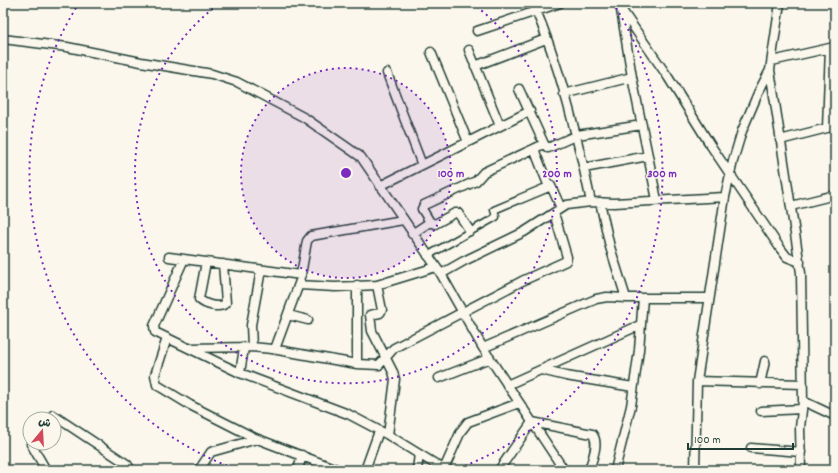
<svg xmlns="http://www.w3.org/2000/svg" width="838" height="473" font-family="Dekko,'Playpen Sans Arabic',sans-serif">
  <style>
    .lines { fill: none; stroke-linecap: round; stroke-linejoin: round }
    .pedestrian-casing { stroke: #1f3d34; stroke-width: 9 }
    .minor-casing { stroke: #1f3d34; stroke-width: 11 }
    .pedestrian { stroke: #fbf7ec; stroke-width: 6 }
    .minor { stroke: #fbf7ec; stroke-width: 8 }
    .ring { fill: none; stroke: #7b2cbf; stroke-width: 2; stroke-dasharray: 2 4 }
    .centre { fill: #7b2cbf; stroke: #fbf7ec; stroke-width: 2 }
    .ring-label { font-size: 12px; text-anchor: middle; font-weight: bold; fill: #7b2cbf; stroke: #fbf7ec; stroke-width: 3; stroke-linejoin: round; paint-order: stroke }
  </style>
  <rect width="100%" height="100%" fill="#fbf7ec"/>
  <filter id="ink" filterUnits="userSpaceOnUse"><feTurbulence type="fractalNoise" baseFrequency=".025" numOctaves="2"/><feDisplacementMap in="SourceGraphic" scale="8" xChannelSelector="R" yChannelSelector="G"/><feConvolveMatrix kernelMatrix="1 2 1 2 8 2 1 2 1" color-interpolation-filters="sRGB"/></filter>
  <g filter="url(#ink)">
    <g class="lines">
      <g class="pedestrian-casing">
        <path id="pedestrian" d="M427,256L496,217L494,210L520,199"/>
      </g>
      <g class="minor-casing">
        <path id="minor" d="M533,3C560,66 577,135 591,202
          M617,3L668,77L711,146L780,248L787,257L800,262
          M621,10L632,77L657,200
          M477,31L560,3
          M3,39L67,47L141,62L212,74L237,82L305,118L361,157L441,274L483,348L564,470
          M469,50L500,126
          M431,52L468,142
          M772,61L834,47
          M475,66L546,39
          M770,70L801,273L803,401L800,428L801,470
          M387,73L422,165
          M519,89L544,144L548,148L577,135L642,125
          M564,94L632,77
          M827,128L830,48
          M780,140L835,126
          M534,149L549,187
          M584,168L648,156
          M380,186L530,111
          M520,199L551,186L561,208
          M600,202L610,247L626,298H708
          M791,206L835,195
          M430,222L435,224L455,213H458L470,231
          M412,234L430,222L422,209L424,205L476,181L484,172L544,144
          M169,257L301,275L307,241L311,236L403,220
          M184,259L154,326L155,332L240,373L348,414L388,435L445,470
          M206,262L199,299C205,305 220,309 226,303L223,264
          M441,274L464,261L524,232L566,205L591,202L614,203L725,197
          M299,285L335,287L377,285L436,267
          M357,285V364
          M377,285L382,310L380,313L370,315L372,331L393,372L395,379L388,435
          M288,315L308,320
          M167,338L155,375L157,385L190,405L255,438L339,470
          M252,347L251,325L261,270
          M189,348L252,347L272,349L357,364L379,365L394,348L522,281L566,261L567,257L554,213
          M483,348L596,299L607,297L626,298
          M275,349L300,281
          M541,370L566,376L633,387
          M240,373L244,348
          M439,378L490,358
          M697,381L803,384
          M760,384L765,361
          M507,385L640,325
          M803,401L835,416
          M761,411L802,409
          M53,415L127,464L131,470
          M31,444L46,470
          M751,448L801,452
          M444,469L461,431L468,422L519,403
          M199,470L211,452L257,439
          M298,470L302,455
          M365,470L379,431
          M417,470L419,454
          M499,470L532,422L592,434C600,442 592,460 589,470
          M615,470L631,406L639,350L643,298
          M695,470L697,381L725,197L733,161L742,131L759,91L770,70L780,3"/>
      </g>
      <use href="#pedestrian" class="pedestrian"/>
      <use href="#minor" class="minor"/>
    </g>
  </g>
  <circle cx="346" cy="173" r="105" fill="#7b2cbf" fill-opacity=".12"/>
  <g class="ring">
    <circle cx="346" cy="173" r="105"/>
    <path d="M472 3A211 211 0 1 1 220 3"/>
    <path d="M238 470A316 316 0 0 1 79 3M613 3A316 316 0 0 1 454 470"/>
  </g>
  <circle cx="346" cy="173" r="6" class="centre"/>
  <g class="ring-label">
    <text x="451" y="177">100 m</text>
    <text x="557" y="177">200 m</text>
    <text x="662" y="177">300 m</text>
  </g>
  <rect width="838" height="473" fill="none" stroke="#fbf7ec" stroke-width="16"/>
  <rect x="8" y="8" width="822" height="457" fill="none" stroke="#1f3d34" stroke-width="1.5" filter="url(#ink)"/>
  <g transform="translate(42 431) rotate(18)"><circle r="19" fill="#fbf7ec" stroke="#a3ada2"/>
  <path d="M0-3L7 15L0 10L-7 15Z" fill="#d1495b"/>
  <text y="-6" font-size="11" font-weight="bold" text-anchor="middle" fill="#1f3d34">ش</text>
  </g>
  <path d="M688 443v6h105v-6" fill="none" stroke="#1f3d34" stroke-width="2"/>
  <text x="694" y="443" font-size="12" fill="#1f3d34" stroke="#fbf7ec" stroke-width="3" paint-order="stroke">100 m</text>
</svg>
